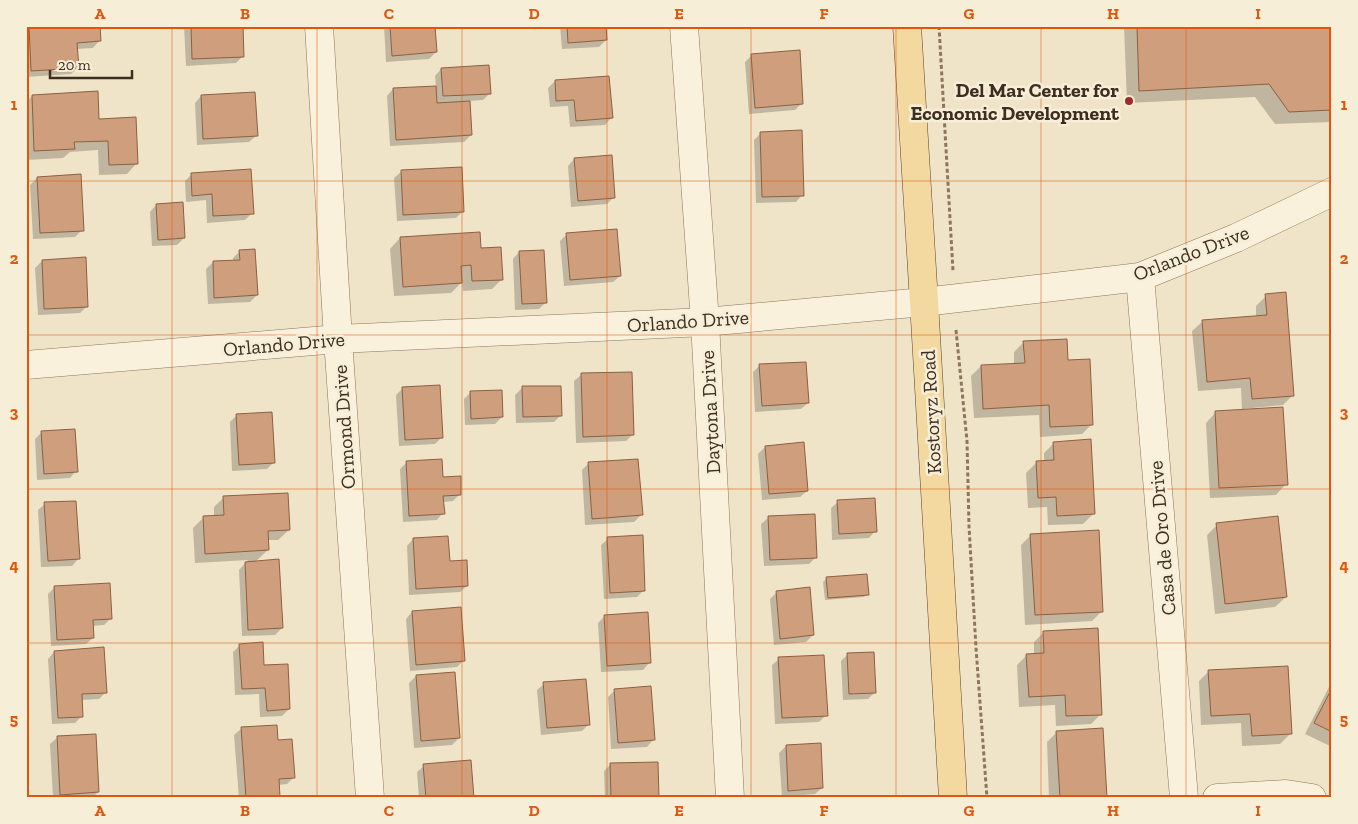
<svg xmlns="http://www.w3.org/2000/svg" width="1358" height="824" font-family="'Zilla Slab',serif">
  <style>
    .shadow { fill: #0003 }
    .building { fill: #cf9f7d; stroke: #8d5f41 }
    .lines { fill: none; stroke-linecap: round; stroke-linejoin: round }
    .minor-casing { stroke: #8d765c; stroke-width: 29 }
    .major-casing { stroke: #5b4430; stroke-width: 29 }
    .path { stroke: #8d765c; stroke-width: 3; stroke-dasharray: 4 2.5; stroke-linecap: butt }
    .minor { stroke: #faf1dc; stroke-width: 28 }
    .major { stroke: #f3d9a0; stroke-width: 28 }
    .grid { fill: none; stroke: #df570d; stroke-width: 1; stroke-opacity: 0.55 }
    .poi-dot { fill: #9e2a2b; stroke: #f7eed8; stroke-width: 2 }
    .labels { text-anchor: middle; stroke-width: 5; stroke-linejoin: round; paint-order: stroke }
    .poi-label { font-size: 20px; font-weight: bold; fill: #3d2e20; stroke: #f7eed8; text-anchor: end }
    .street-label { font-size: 20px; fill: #3d2e20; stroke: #f7eed8 }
    .neatline { fill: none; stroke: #df570d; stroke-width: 2 }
    .grid-label { font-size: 16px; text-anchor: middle; font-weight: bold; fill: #df570d }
  </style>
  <rect width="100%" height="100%" fill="#f0e4c8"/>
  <path class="shadow" d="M26,26H99V41L93,48L76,49L77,68L71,74L26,77Z
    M184,26H242L243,56L236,63L186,66Z
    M384,26H434L436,52L429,59L386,62Z
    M560,26H605L606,40L599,47L562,49Z
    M1124,26H1332V122L1275,124L1255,97L1127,103Z
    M752,55L802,103L795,110L749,114L745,62Z
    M441,69L490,93L483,100L469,101L471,135L464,142L390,146L387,96L393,89L436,87L435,76Z
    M555,81L611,118L605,125L570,127L568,106L550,107L548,88Z
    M32,96L98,120L137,163L127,174L99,175L98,150L70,152L63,158L26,160V102Z
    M201,96L256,136L249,142L197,145L195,103Z
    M761,133L802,195L796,202L756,203L754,140Z
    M574,159L614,197L607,204L571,207L568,166Z
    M401,172L463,211L456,218L397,221L394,178Z
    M191,175L252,213L245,220L207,223L206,200L186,202L185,181Z
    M37,178L82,230L75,237L33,239L30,185Z
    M156,205L184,238L177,245L152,246L150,212Z
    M567,234L620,276L613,282L564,286L560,241Z
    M400,238L480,250L502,279L492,289L463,291L462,282L451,293L394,296L390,249Z
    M240,251L257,295L250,302L208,304L206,269L213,262L233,261V258Z
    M519,252L546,302L539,309L515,310L513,259Z
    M42,261L87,306L80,313L38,315L35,268Z
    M1266,296L1293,395L1283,405L1243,409V411L1286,484L1276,495L1210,498L1206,423L1216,412L1242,411L1241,388L1198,391L1192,331L1203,321L1256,317V306Z
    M1024,342L1067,362L1092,424L1082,434L1040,437L1039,415L974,418L971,376L981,366L1014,365V352Z
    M760,365L808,403L801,409L755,412L753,372Z
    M581,375L633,434L626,441L576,443L574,381Z
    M403,388L442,437L435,444L399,446L396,395Z
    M522,388L561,415L554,422L516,423L515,395Z
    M471,392L502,417L495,424L465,425L464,399Z
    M237,415L274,462L267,469L232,471L230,422Z
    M42,432L76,471L70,478L37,480L35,439Z
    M1054,443L1093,514L1083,524L1048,525L1047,507L1028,508L1026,473L1036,463L1044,462V453Z
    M765,447L807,491L800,497L762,500L758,454Z
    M407,462L441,479L460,494L453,501L443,502V513L437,520L403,522L400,469Z
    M588,464L641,515L634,522L585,525L582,470Z
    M224,497L289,530L278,540H268V550L255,562L282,628L275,635L242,636L239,570L248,560L195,563L193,528L204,517H214V507Z
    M838,502L875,531L869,538L832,540L831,508Z
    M45,504L78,559L72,566L41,567L38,510Z
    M768,518L816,557L809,564L764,566L761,524Z
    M1217,525L1286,597L1275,607L1215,614L1207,535Z
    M1031,535L1102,611L1092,621L1025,625L1021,545Z
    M413,539L448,563L467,586L460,592L409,595L407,546Z
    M608,539L644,590L637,597L604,599L601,545Z
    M826,579L867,594L864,597L825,600L823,582Z
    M55,587L110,619L104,625L92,626L93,638L86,644L51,646L48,594Z
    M777,592L813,635L806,642L774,645L770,599Z
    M412,612L464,660L457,667L410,671L406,619Z
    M605,616L649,663L643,670L601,672L598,623Z
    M1044,632L1101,714L1091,724L1056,726L1055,705L1019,707L1017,665L1027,655H1034V642Z
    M240,645L263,667L289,709L282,716L260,717L259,694L235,695L233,652Z
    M54,652L106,692L99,699L81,700L82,716L75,723L52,724L48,659Z
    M848,654L875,692L868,699L843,700L841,661Z
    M779,659L826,715L819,722L775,724L772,665Z
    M1209,671L1290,734L1280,744L1242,746L1241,723L1201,725L1199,681Z
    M416,676L459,738L452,745L414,748L409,683Z
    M1332,681V747L1305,734Z
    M544,684L589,724L582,731L541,735L537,690Z
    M615,690L653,740L647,747L611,749L608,697Z
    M241,729L276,741L294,777L287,784L278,785L279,796L277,798H239L234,735Z
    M1057,732L1105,798H1049L1047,742Z
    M57,738L98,792L92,798H53L50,744Z
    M786,746L822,788L815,794L782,797L779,753Z
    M611,764L658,798H605L604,771Z
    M424,766L473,798H419L417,772Z"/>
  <path class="building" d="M29,26H100L101,41L77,43L79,68L31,71Z
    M191,26H243L244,57L192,59Z
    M390,26H435L437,52L392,56Z
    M567,26H606L607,40L568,43Z
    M1137,26H1332V110L1289,112L1269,84L1139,91Z
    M800,50L803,104L755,108L751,54Z
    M489,65L491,94L443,96L441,68Z
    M609,76L613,118L576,121L574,100L556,101L555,80Z
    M436,86L437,103L470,101L472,135L396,140L393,88Z
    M98,91L99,119L136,117L138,164L109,165L108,141L74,142L75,149L34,151L32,95Z
    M255,92L258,136L203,139L201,95Z
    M802,130L804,196L762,197L760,132Z
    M612,155L615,198L578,201L574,158Z
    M462,167L464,212L403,215L401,170Z
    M251,169L254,214L213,216L212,194L192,196L191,173Z
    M81,174L84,231L40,233L37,177Z
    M183,202L185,238L158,240L156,204Z
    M617,229L621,276L570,280L566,233Z
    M480,232L481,248L501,247L503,280L472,281L471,265L461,266L462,283L403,287L400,237Z
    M255,249L258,295L214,298L213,261L240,260L239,250Z
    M544,250L547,303L522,304L519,251Z
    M86,257L88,307L44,309L42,260Z
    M1286,292L1294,396L1252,399L1250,378L1207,382L1202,320L1267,315L1265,294Z
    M1067,339L1068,360L1090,359L1093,425L1050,427L1049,405L983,409L981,365L1025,363L1023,341Z
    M806,362L809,403L762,406L759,364Z
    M632,372L634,435L583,437L581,373Z
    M440,385L443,438L405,440L402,387Z
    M522,386H561L562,416L523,417Z
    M502,390L503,417L471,419L470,391Z
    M1283,407L1288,485L1219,488L1215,411Z
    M272,412L275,463L239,465L236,414Z
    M75,429L78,472L44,474L41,431Z
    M1091,439L1095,514L1057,516L1056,497L1038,498L1036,461L1054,460L1053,442Z
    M804,442L808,491L769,494L765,446Z
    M442,459L443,477L461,476V495L443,496L445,514L409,516L406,461Z
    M638,459L643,515L592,519L588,462Z
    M288,493L290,530L268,531L269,550L205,554L203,516L224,515L223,496Z
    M875,498L877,532L839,534L837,500Z
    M76,501L80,559L48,561L44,502Z
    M815,514L817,558L770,560L768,516Z
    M1278,516L1287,597L1225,604L1216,523Z
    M1099,530L1103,612L1035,615L1030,534Z
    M643,535L645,591L610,593L607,537Z
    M448,536L450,561L467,560L468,586L416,589L413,538Z
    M279,559L283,628L248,630L245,562Z
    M867,574L869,595L828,598L826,577Z
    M110,583L112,619L93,620L94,638L57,640L54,586Z
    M810,587L814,635L780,639L776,591Z
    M461,607L465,661L416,665L412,611Z
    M648,612L651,663L607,666L604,615Z
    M1098,628L1102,715L1066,716L1065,695L1029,697L1026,654L1044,653L1043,631Z
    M263,642L264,665L288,664L290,709L267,711L265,688L242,689L239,644Z
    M104,647L107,693L82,694L83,717L58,718L54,651Z
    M874,652L876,693L849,694L847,653Z
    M824,655L828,716L782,718L778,657Z
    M1288,666L1292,734L1252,736L1250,714L1211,716L1208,670Z
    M455,672L460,738L421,741L416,675Z
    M586,679L590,725L547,728L543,682Z
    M651,686L655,740L618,743L614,689Z
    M1332,688V732L1314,723Z
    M277,725L278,740L292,739L295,778L279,779L280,797L246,798L241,727Z
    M1103,728L1107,798H1060L1056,731Z
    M96,734L99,792L60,795L57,736Z
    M821,743L823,788L788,791L786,745Z
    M471,760L474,798H426L423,764Z
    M658,762L659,798H611L610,763Z"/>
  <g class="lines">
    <g class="minor-casing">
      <path id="minor" d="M319,26L338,339L370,798
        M684,26L705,322L730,798
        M1140,277L1184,798
        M26,365L338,339L705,322L924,302L1140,277L1236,238L1332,192
        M1217,798L1286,794L1312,798"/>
    </g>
    <g class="major-casing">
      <path id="major" d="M907,26L924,302L953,798"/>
    </g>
    <path class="path" d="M939,26L953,271
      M956,330L967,441L969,526L976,648L987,798"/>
    <use href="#minor" class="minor"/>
    <use href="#major" class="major"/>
  </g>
  <path class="grid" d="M172,26V798M317,26V798M462,26V798M607,26V798M751,26V798M896,26V798M1041,26V798M1186,26V798M26,181H1332M26,335H1332M26,489H1332M26,643H1332"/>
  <circle class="poi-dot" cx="1129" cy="101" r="5"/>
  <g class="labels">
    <g class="poi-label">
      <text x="1119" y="97">Del Mar Center for<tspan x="1119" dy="23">Economic Development</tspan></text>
    </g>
    <g class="street-label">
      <text transform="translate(1191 253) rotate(-21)" y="7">Orlando Drive</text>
      <text transform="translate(688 321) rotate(-4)" y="7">Orlando Drive</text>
      <text transform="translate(284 344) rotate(-5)" y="7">Orlando Drive</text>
      <text transform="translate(710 412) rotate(-93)" y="7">Daytona Drive</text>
      <text transform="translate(931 412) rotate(-93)" y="7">Kostoryz Road</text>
      <text transform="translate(344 427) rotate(-94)" y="7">Ormond Drive</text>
      <text transform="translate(1162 538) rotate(-95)" y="7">Casa de Oro Drive</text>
    </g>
  </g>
  <rect width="1358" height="824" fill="none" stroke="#f7eed8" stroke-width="55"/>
  <path d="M50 70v8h82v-8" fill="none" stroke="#3d2e20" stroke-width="2.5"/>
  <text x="58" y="70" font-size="15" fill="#3d2e20" stroke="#f7eed8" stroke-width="4" paint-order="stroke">20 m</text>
  <rect x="28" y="28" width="1302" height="768" class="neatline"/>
  <g class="grid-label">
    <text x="100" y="19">A</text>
    <text x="245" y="19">B</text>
    <text x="389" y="19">C</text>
    <text x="534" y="19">D</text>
    <text x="679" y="19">E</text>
    <text x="824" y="19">F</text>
    <text x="969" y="19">G</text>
    <text x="1113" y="19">H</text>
    <text x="1258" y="19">I</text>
    <text x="14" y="110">1</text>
    <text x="1344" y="110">1</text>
    <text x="14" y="264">2</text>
    <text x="1344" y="264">2</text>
    <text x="14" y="418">3</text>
    <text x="1344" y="418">3</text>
    <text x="14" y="571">4</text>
    <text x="1344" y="571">4</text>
    <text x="14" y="725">5</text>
    <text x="1344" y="725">5</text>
    <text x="100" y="816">A</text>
    <text x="245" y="816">B</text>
    <text x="389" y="816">C</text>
    <text x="534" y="816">D</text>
    <text x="679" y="816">E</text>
    <text x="824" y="816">F</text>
    <text x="969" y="816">G</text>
    <text x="1113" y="816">H</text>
    <text x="1258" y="816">I</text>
  </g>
</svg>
